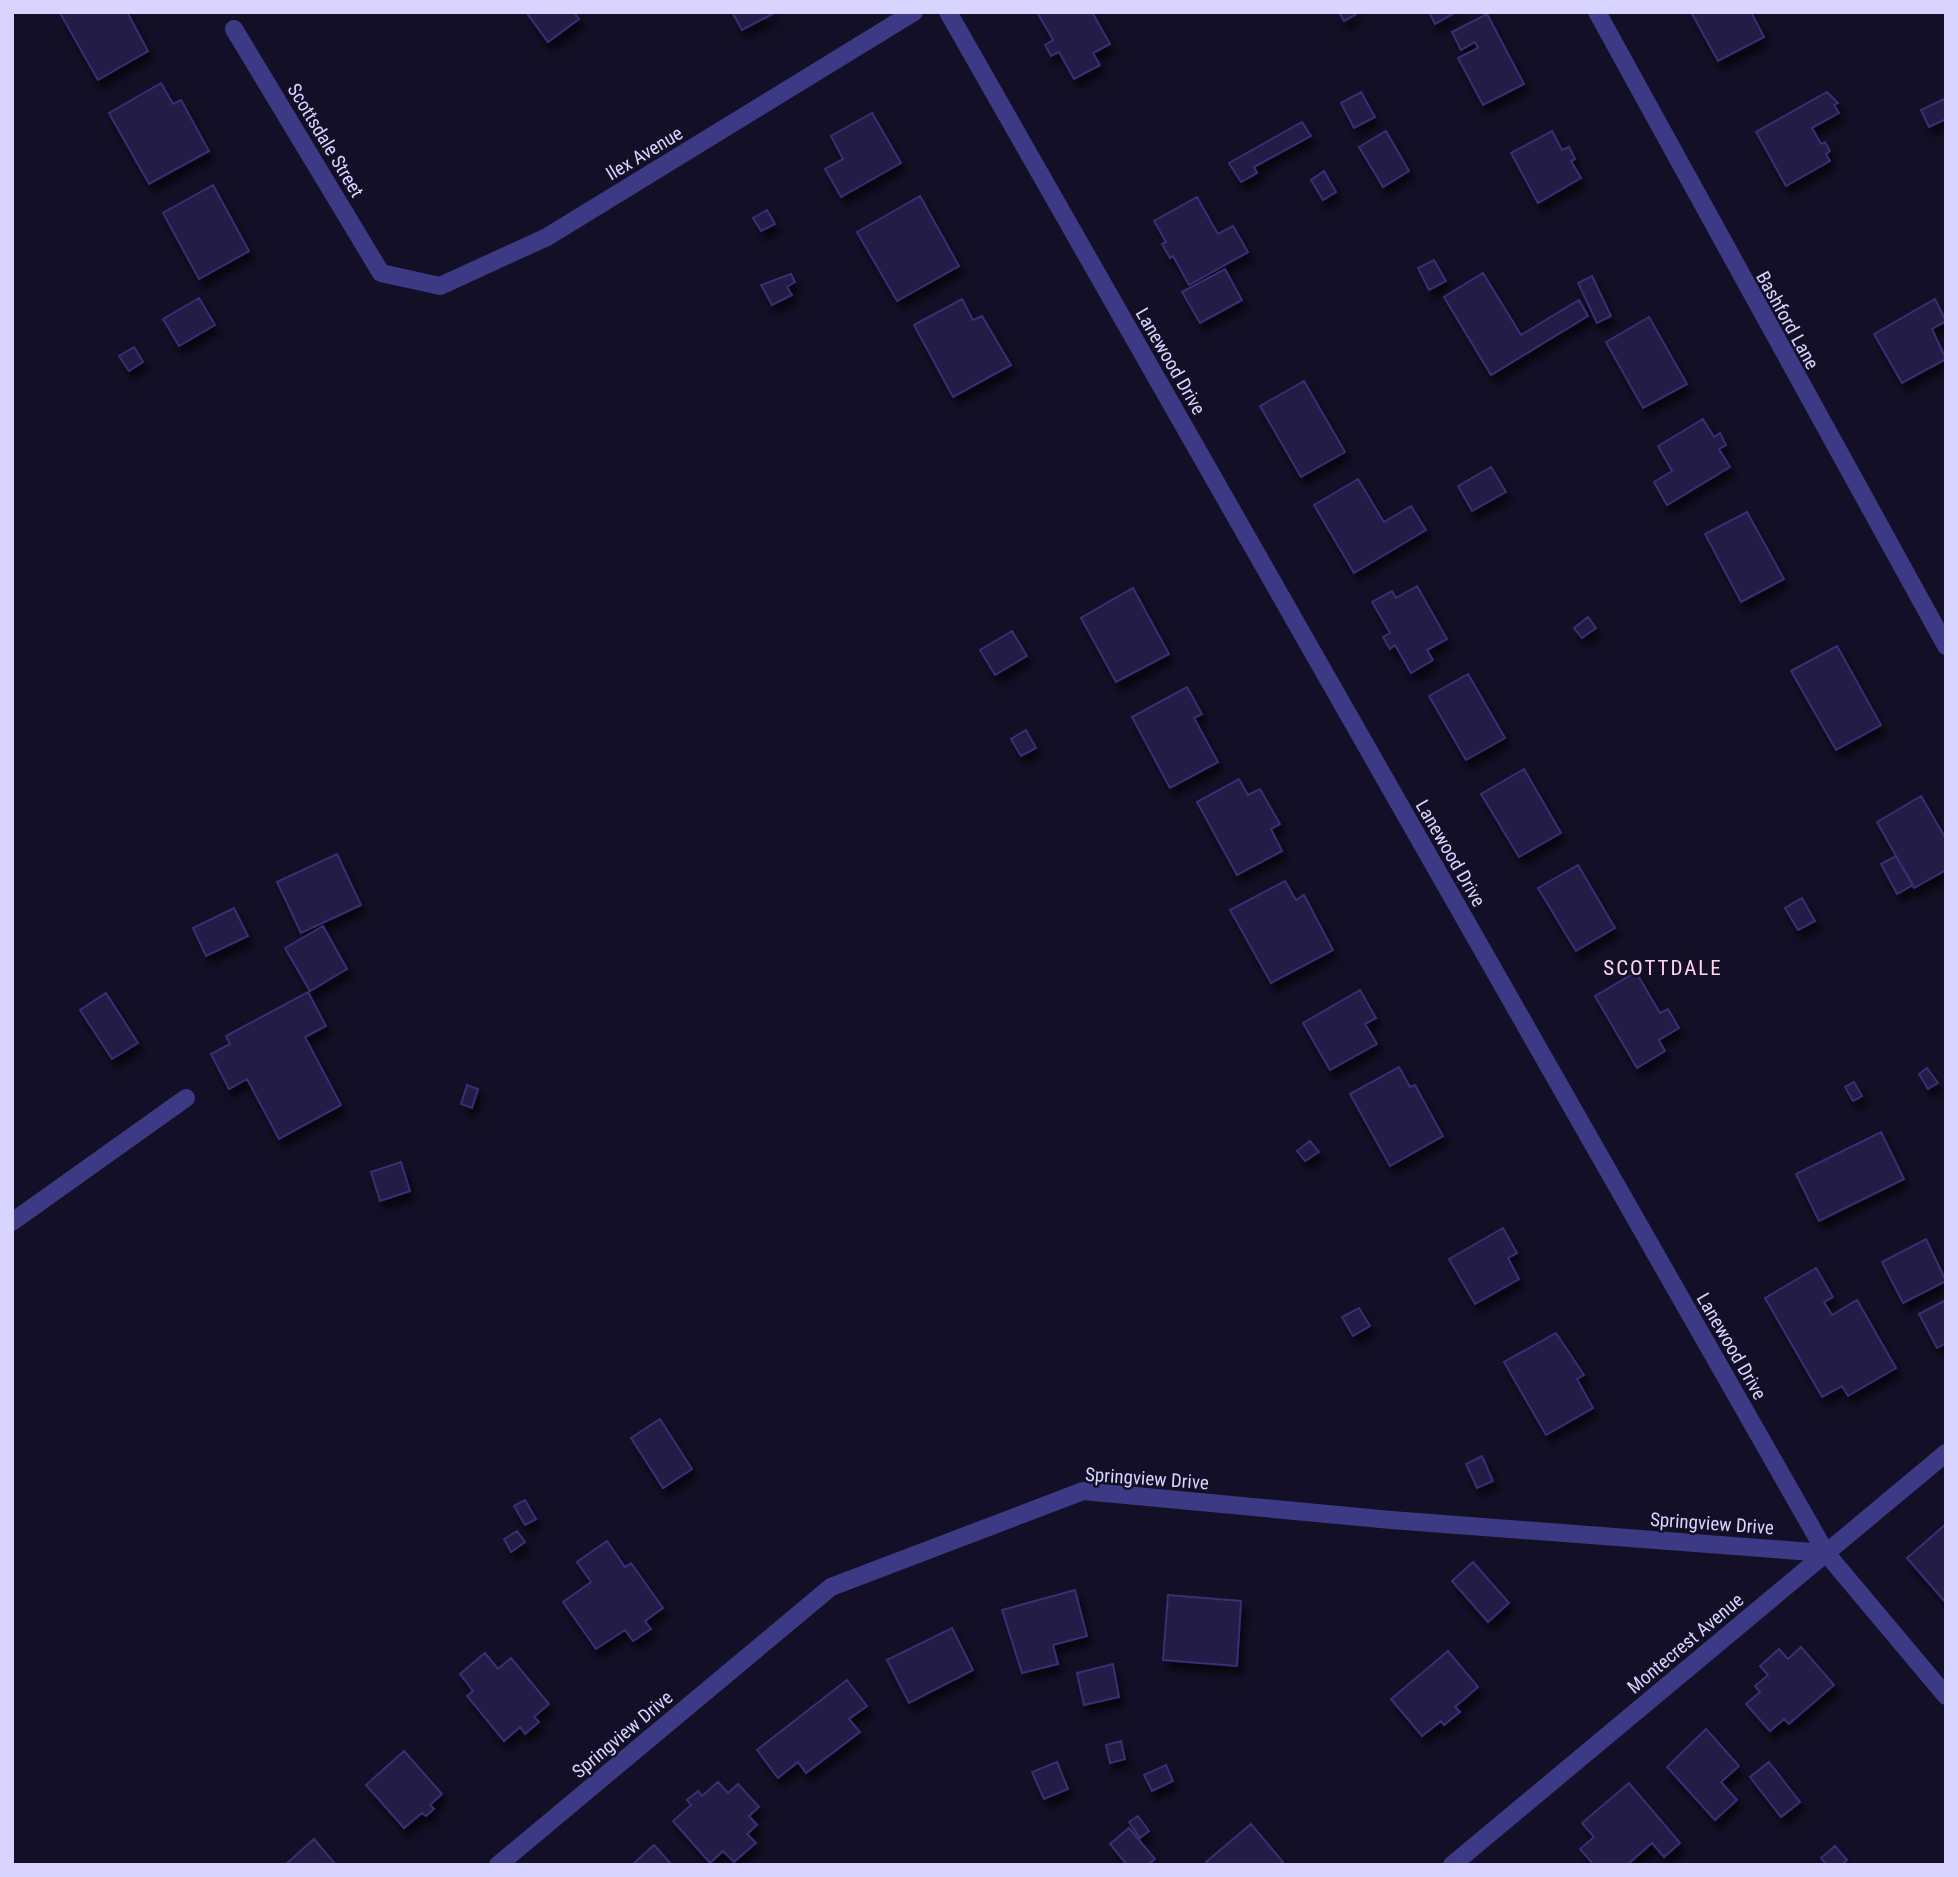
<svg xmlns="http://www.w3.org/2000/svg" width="1958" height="1877" font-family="'Roboto Condensed',sans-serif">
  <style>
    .building { fill: #241b47; stroke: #3b2d73; stroke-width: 2; filter: url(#shadow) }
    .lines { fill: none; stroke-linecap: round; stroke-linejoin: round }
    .lane { stroke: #3d3a85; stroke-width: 18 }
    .street { stroke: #3d3a85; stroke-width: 18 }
    .labels { text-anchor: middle; stroke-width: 5; stroke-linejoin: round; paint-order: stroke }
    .street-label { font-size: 19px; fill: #d9d4ff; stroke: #130f26 }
    .neighbourhood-label { font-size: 21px; letter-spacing: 2px; fill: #ffd6f0; stroke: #130f26 }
  </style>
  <defs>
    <filter id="shadow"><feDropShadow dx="4.5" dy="8" stdDeviation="3.5" flood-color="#0009"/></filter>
  </defs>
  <rect width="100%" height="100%" fill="#130f26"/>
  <path class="building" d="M127,12L148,51L98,80L60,13Z
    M526,12H574L579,19L548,42Z
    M732,12H776L742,30Z
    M1037,12H1092L1110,44L1093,53L1100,65L1074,79L1059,52L1051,56L1045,45L1053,40Z
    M1339,12H1355L1356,14L1344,21Z
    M1429,12H1456L1435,24Z
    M1691,12H1751L1764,37L1718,61Z
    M1487,14L1524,84L1483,105L1458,58L1478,48L1475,42L1461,50L1452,32Z
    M161,83L173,104L181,100L209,151L149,184L109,113Z
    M1361,92L1375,117L1354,128L1341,103Z
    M1827,92L1838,103L1834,105L1839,113L1812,128L1821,144L1825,142L1830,151L1826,154L1830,161L1786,186L1756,132Z
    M1946,98V119L1929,127L1921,110Z
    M872,113L901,163L841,197L825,169L843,159L831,136Z
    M1302,122L1311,136L1254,167L1257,173L1241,182L1229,163Z
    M1386,131L1409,171L1383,187L1359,147Z
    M1552,131L1562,150L1569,147L1575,159L1571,161L1581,178L1538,203L1511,153Z
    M1324,171L1336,192L1323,200L1311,180Z
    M213,185L249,251L199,279L163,213Z
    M920,196L959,266L897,301L857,232Z
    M1197,197L1218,234L1233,226L1248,252L1189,285L1173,256L1170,258L1162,244L1166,242L1154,221Z
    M767,210L775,224L761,231L753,218Z
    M1434,260L1446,281L1429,290L1418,268Z
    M1225,269L1242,300L1200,323L1182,292Z
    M1483,273L1521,335L1579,300L1588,316L1491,375L1444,297Z
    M791,274L795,282L787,287L792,295L772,305L761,285Z
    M1592,276L1611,316L1597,323L1578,283Z
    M199,298L215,325L179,346L163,319Z
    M962,299L973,320L982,316L1011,365L953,397L914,325Z
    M1935,299L1946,321L1932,329L1946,359L1902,383L1874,334Z
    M1649,317L1687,384L1643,408L1606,342Z
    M134,347L143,362L129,371L119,356Z
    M1304,381L1345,452L1301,477L1260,406Z
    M1703,419L1714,437L1720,433L1726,445L1719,449L1730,467L1667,505L1654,482L1672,471L1658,446Z
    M1491,467L1506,492L1472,511L1458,486Z
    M1358,479L1384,522L1411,506L1426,530L1354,573L1314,505Z
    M1747,512L1784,579L1741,602L1705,534Z
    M1417,586L1447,639L1427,650L1433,660L1411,673L1395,645L1390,649L1383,637L1390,633L1372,602L1392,591L1396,598Z
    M1133,588L1169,654L1116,682L1081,618Z
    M1588,617L1596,628L1582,638L1574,628Z
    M1012,631L1027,656L995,675L980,650Z
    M1837,646L1881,725L1836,750L1791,671Z
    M1468,674L1505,738L1466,760L1429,696Z
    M1187,687L1202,714L1194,718L1218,762L1170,788L1132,717Z
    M1026,730L1036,748L1021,756L1011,739Z
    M1524,769L1561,833L1519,857L1481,794Z
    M1239,779L1248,795L1260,789L1280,824L1271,829L1282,851L1237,875L1197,802Z
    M1921,796L1946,839V870L1914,888L1877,822Z
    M337,854L361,905L301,933L277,882Z
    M1896,856L1913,885L1897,894L1881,864Z
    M1578,865L1615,928L1576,951L1538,888Z
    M1285,881L1296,900L1304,895L1333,950L1271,983L1230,910Z
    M1802,898L1815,921L1798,930L1785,908Z
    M234,908L248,936L206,956L193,928Z
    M323,926L347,969L310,991L285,948Z
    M1636,972L1660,1013L1668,1009L1679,1028L1659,1040L1665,1051L1637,1068L1595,996Z
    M1360,990L1376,1018L1365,1024L1377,1044L1330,1070L1303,1023Z
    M308,992L326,1026L305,1037L341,1105L279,1139L247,1079L229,1089L211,1054L230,1044L226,1036Z
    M106,993L138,1043L112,1059L80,1010Z
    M1399,1067L1410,1087L1415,1085L1443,1136L1390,1166L1350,1094Z
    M1927,1068L1938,1083L1928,1089L1919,1074Z
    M1854,1082L1862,1096L1853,1101L1845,1087Z
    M467,1085L478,1089L472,1108L461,1104Z
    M1881,1132L1904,1179L1819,1221L1796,1174Z
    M1310,1141L1319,1152L1305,1161L1297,1151Z
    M401,1162L410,1191L380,1201L371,1172Z
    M1503,1228L1517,1253L1508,1258L1519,1279L1475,1304L1449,1259Z
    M1926,1239L1946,1281L1903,1303L1882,1262Z
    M1816,1268L1833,1297L1824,1302L1832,1315L1857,1300L1896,1368L1848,1396L1842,1386L1822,1397L1765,1298Z
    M1946,1300V1343L1937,1348L1919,1314Z
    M1359,1308L1370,1326L1353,1336L1342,1317Z
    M1556,1333L1584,1375L1577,1379L1593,1408L1546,1435L1504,1362Z
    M660,1419L692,1469L663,1488L631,1438Z
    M1482,1456L1493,1481L1477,1488L1466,1464Z
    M525,1500L536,1519L525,1525L514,1506Z
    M1946,1524V1603L1907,1558Z
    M517,1531L525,1542L511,1552L504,1539Z
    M607,1541L625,1567L631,1563L663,1608L645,1621L651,1629L633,1641L625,1630L596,1649L563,1602L591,1582L577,1562Z
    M1473,1562L1509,1603L1488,1622L1452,1581Z
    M1075,1590L1087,1636L1053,1645L1058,1664L1022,1673L1002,1610Z
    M1168,1595L1241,1601L1237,1666L1163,1660Z
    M952,1628L973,1670L909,1703L887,1660Z
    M1801,1647L1834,1685L1789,1724L1784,1719L1770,1731L1746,1704L1760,1692L1755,1686L1768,1675L1760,1666L1779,1649L1788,1659Z
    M1448,1651L1478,1687L1455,1707L1460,1712L1444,1725L1441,1721L1422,1736L1391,1699Z
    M485,1653L498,1669L511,1658L549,1704L534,1717L539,1722L525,1734L520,1727L504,1741L467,1696L473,1691L460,1674Z
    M1113,1664L1119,1697L1084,1705L1077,1673Z
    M847,1680L867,1706L849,1719L860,1732L806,1773L798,1762L778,1778L757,1750Z
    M1706,1729L1739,1766L1721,1782L1737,1800L1715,1820L1667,1767Z
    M1121,1741L1125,1759L1110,1763L1106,1745Z
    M404,1751L442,1794L430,1805L434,1809L426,1816L422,1813L404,1828L366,1785Z
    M1057,1762L1068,1789L1044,1799L1032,1772Z
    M1769,1762L1800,1802L1781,1817L1750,1777Z
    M1166,1765L1173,1781L1152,1791L1144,1775Z
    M718,1782L728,1793L738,1784L759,1807L749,1816L757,1825L747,1834L756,1843L734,1862L723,1851L710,1863L673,1821L691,1805L687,1800L698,1791L702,1796Z
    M1629,1783L1680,1843L1664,1857L1652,1843L1627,1865H1594L1580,1849L1594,1837L1582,1823Z
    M1138,1816L1149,1831L1140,1838L1129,1822Z
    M1251,1824L1283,1862L1279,1865H1208L1206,1862Z
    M1129,1828L1155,1859L1147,1865H1127L1110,1844Z
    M314,1839L336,1865H285Z
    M654,1845L672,1865H632Z
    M1835,1846L1847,1860L1842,1865H1827L1821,1858Z"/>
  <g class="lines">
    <path class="lane" d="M12,1222L186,1098"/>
    <path class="street" d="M948,12L1826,1553L1946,1696
      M1597,12L1946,646
      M234,29L381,273L440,286L547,237L914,12
      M498,1865L831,1587L1083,1491L1391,1520L1826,1553
      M1452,1865L1946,1453"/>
  </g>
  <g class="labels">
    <g class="street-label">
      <text transform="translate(326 140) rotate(59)" y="7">Scottsdale Street</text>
      <text transform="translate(644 153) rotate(-31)" y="7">Ilex Avenue</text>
      <text transform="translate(1788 320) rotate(61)" y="7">Bashford Lane</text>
      <text transform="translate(1171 361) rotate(60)" y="7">Lanewood Drive</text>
      <text transform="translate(1451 853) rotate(60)" y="7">Lanewood Drive</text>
      <text transform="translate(1732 1346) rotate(60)" y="7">Lanewood Drive</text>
      <text transform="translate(1147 1478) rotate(4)" y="7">Springview Drive</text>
      <text transform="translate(1712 1523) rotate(4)" y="7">Springview Drive</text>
      <text transform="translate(1685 1643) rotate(-40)" y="7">Montecrest Avenue</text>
      <text transform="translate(622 1734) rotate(-40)" y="7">Springview Drive</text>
    </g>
    <g class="neighbourhood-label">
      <text x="1663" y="975">SCOTTDALE</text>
    </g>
  </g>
  <rect width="1958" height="1877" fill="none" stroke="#d9d4ff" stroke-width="28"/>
</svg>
